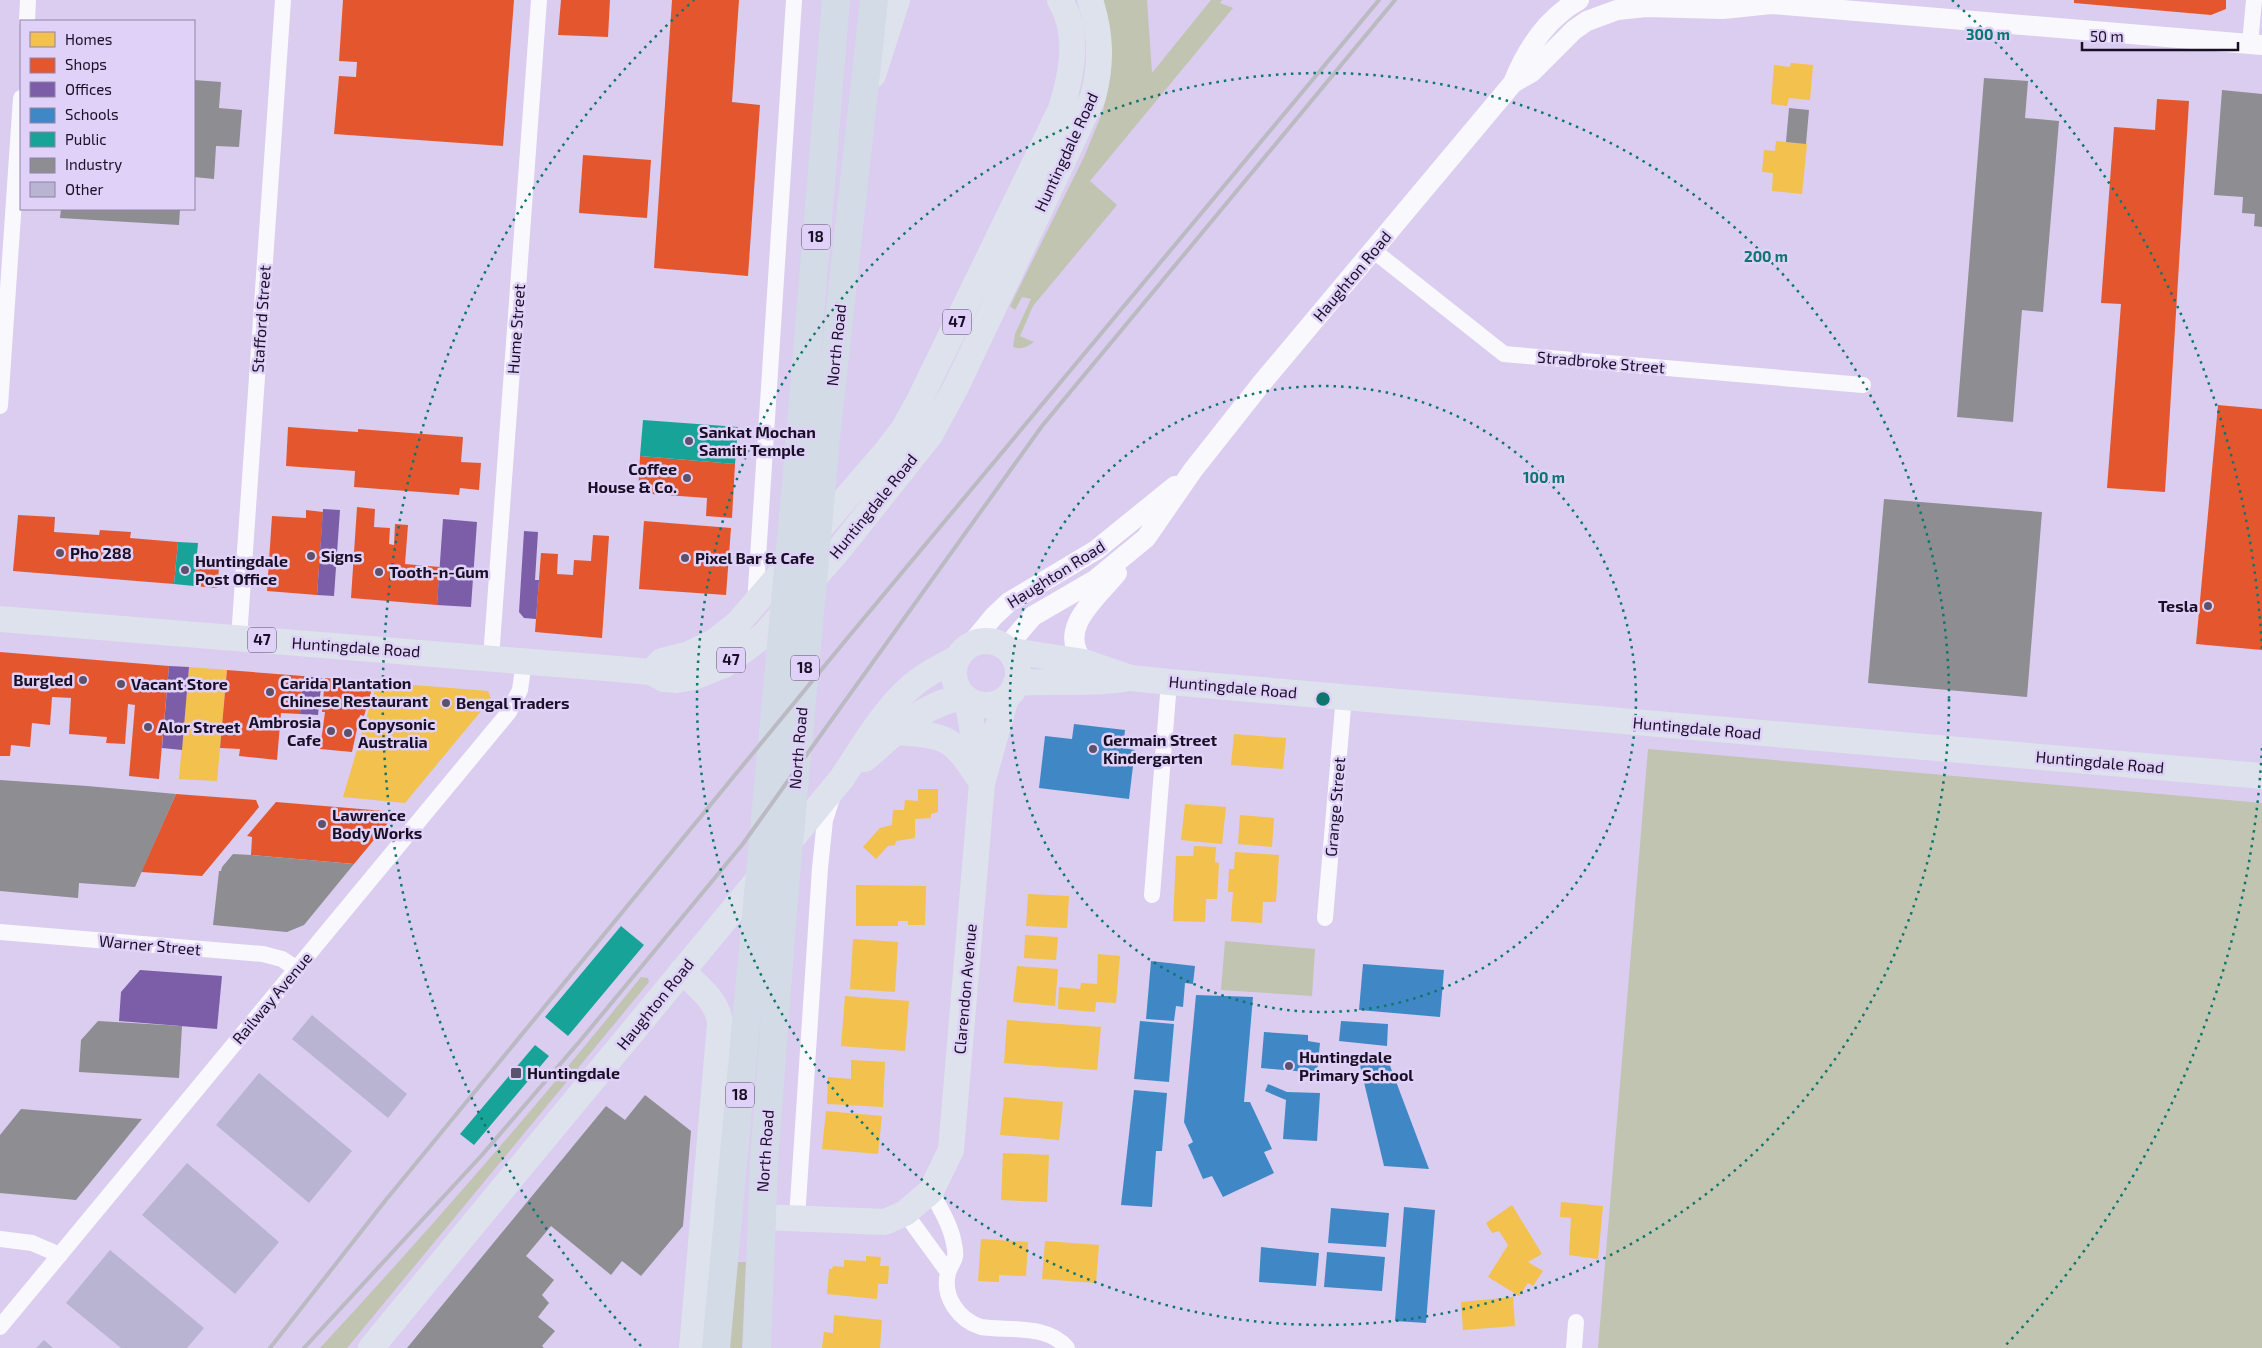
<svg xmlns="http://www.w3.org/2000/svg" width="2262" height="1348" font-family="'Exo 2',sans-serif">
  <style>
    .green { fill: #c0c4b0 }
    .homes { fill: #f2c14e }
    .shops { fill: #e4572e }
    .offices { fill: #7b5ea7 }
    .schools { fill: #3f88c5 }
    .public { fill: #17a398 }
    .industry { fill: #8d8d92 }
    .building { fill: #b9b4d2 }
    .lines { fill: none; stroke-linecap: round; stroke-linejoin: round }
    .minor { stroke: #f9f8fd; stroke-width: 16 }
    .tertiary { stroke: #f9f8fd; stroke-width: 20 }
    .primary { stroke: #dde2ec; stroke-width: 26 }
    .trunk { stroke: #d3dbe6; stroke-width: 28 }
    .rail { stroke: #bbb9c1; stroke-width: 4 }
    .ring { fill: none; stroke: #0f766e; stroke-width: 2.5; stroke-dasharray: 2.5 5 }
    .poi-dot { fill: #5d526d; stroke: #dfd1f8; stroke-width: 2 }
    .labels { text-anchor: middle; stroke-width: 5; stroke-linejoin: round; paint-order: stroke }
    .shield { fill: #dfd1f8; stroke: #544a65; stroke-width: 1 }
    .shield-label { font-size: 15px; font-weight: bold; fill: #191026 }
    .street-label { font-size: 16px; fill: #191026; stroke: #dfd1f8 }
    .poi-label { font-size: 16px; font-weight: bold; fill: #191026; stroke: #dfd1f8; text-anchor: start }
    .centre { fill: #0f766e; stroke: #dfd1f8; stroke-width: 2.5 }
    .ring-label { font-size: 15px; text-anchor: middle; font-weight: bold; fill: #0f766e; stroke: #dfd1f8; stroke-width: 5; stroke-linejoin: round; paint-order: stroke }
  </style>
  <rect width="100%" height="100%" fill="#dacdf0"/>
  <path class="green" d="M1101,0H1147L1152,73L1211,0H1222L1220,3L1233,8L1090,181L1117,205L1033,306L1020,336L1034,342C1027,347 1021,350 1013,347L1015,334L1031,299L1022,297L1015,310L1010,306L1084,157L1103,111L1111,70Z
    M1648,749L2262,803V1348H1598Z
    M1225,941L1315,949L1312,996L1221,990Z
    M641,977L648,978L649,982L347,1348H320C431,1228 539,1104 641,977Z
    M735,1262H746L742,1348H728Z"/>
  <path class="homes" d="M1791,63L1813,65L1810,100L1789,98L1787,106L1771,104L1774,65L1790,67Z
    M1776,141L1807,144L1802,194L1772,191L1773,173L1762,172L1764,150L1775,151Z
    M189,667L227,670L217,781L179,779Z
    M377,682L488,691L491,699L405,803L343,797Z
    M1234,734L1286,738L1283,769L1231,765Z
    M918,789H938V812L931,814V818L915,819V838L896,841L895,845L888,846L876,859L863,847L880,828L892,825L893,810H904L905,800L918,801Z
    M1185,804L1226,807L1222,844L1181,840Z
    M1240,815L1274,818L1272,847L1238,844Z
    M1194,846L1216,847L1215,862L1219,863L1217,899H1206L1205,922L1173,921L1176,856H1193Z
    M1235,852L1279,855L1276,902H1263L1262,923L1231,921L1233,892H1228L1229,869H1234Z
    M856,885L926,886L925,925H908V921H898V926H856Z
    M1028,894L1069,896L1067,928L1026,926Z
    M1025,935L1058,937L1056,960L1024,958Z
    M853,939L898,942L895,992L850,989Z
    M1098,954L1120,956L1116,1003L1096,1002L1095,1012L1058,1009L1059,987L1080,989L1081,983L1097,984Z
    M1017,966L1058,969L1055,1006L1013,1002Z
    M845,996L909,1001L905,1051L841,1046Z
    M1007,1020L1101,1027L1097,1070L1004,1063Z
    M851,1060L885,1062L883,1107L827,1104L828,1077L851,1079Z
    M1004,1097L1063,1102L1059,1140L1000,1135Z
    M826,1111L882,1116L878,1154L822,1149Z
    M1003,1153L1049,1155L1047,1202L1001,1200Z
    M1561,1202L1603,1206L1598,1259L1569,1255L1571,1218L1560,1217Z
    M1512,1205L1542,1254L1528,1262L1543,1271L1533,1286L1528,1283L1519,1296L1488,1277L1508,1245L1499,1231L1492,1233L1486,1223Z
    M981,1239L1028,1242L1026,1276L999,1275V1282L978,1281Z
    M1045,1241L1099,1245L1096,1283L1042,1279Z
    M866,1256L881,1257L880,1266H889L888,1284H878L877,1299L827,1294L829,1269H832L833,1266L844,1267V1260L866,1261Z
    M1513,1297L1515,1326L1463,1330L1461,1302Z
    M834,1315L882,1320L880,1348H822L824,1332L833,1333Z"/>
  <path class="shops" d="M343,0H514L503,146L334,134L339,76L356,77L357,62L339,61Z
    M561,0H610L608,37L558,35Z
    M672,0H739L732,102L760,105L748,276L654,268Z
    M2074,0H2226V9L2211,15L2074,3Z
    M2157,99L2189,101L2165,492L2107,488L2121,304L2101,303L2114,127L2155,130Z
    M583,155L651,160L647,218L579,213Z
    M2218,405L2262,409V650L2196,644Z
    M288,427L358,432V429L463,437L461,462L481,463L479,490L460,488L459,495L354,487L355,471L286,466Z
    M640,456L735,464L732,518L706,516L707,498L638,493Z
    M357,507L375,509L374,527L390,528L389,544L394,545L395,524L408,525L405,564L440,567L437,605L351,598Z
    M306,510L323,512L317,595L267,591L272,516L306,518Z
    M18,515L55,517L54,532L99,535L100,530L131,532L130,538L178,542L174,584L13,571Z
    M644,521L731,528L726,595L639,589Z
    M593,535L609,536L602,638L535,632L541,553L558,554L557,574L573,575L574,560L591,561Z
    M197,556L220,558L217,588L194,586Z
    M0,652L169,666L159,779L129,776L135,705L128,704L125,744L106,743L107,737L69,734L71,698L52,697L50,725L32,723L30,747L11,745L10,756H0Z
    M227,670L303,676L300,714L281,713L277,760L239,756L240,749L220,748Z
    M325,678L374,682L364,716L360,715L352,752L320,749L325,712H322Z
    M176,794L256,800L259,807L202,876L141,872Z
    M276,802L397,812L354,864L251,855L252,837L247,836Z"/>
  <path class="offices" d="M323,509L340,510L334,596L317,595Z
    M443,519L477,522L471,607L437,605Z
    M524,531L538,532L535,580H539L536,619L524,618L519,612Z
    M169,666L189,667L182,750L162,748Z
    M303,676L322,678L318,715L300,714Z
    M140,970L222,976L217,1029L119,1021L121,992Z"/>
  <path class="schools" d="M1074,724L1125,730L1123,748L1135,750L1129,799L1039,788L1045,736L1072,739Z
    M1151,961L1195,966L1193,984L1185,983L1183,1007L1176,1006L1174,1021L1146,1019Z
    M1363,964L1444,970L1440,1017L1359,1010Z
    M1196,995L1253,997L1244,1102H1250L1272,1149L1264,1152L1274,1173L1223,1197L1212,1176L1203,1179L1188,1145L1193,1142L1184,1122Z
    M1140,1021L1174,1024L1169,1082L1134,1079Z
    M1341,1021L1388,1024L1387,1046L1339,1041Z
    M1264,1032L1308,1035V1041L1320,1043L1317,1073L1261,1068Z
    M1357,1053L1386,1055L1429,1169L1384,1166Z
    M1268,1084L1287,1092L1320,1093L1317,1141L1283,1139L1286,1100L1265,1091Z
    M1134,1090L1167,1093L1162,1151H1156L1152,1207L1121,1205Z
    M1404,1207L1435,1210L1426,1323L1395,1321Z
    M1331,1208L1389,1213L1386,1247L1328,1243Z
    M1261,1247L1319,1253L1316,1286L1259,1282Z
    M1327,1252L1385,1257L1382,1291L1324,1287Z"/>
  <path class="public" d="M643,420L738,427L735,464L640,456Z
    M178,542L198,543L194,586L174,584Z
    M621,926L644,945L568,1036L545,1017Z
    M535,1045L549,1056L474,1145L460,1134Z"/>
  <path class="industry" d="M1984,78L2028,81L2025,118L2059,121L2043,312L2022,310L2013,422L1957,417Z
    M194,80L221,82L219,108L242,110L239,147L216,146L214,179L194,177Z
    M2222,90L2262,94V227L2254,226L2255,214L2242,213L2243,197L2214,195Z
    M1789,108L1809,110L1806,144L1786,142Z
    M61,209H180L179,225L60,218Z
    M1884,499L2042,512L2027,697L1868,683Z
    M0,780L87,786L176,794L135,887L79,883L78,898L0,891Z
    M233,854L251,855L354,864L304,925L287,932L213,925L219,871H221L222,867Z
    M98,1021L182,1026L179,1078L79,1072L81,1040Z
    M645,1095L691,1131L683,1226L641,1276L622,1261L611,1275L551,1226L526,1256L554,1280L542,1295L549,1303L538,1317L555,1331L542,1346L544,1348H407L606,1106L625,1120Z
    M21,1109L142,1119L76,1200L0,1193V1135Z"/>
  <path class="building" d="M312,1015L407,1094L388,1118L292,1039Z
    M259,1073L352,1151L309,1203L216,1125Z
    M187,1163L279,1242L235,1294L142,1215Z
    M110,1250L204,1328L187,1348H121L66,1303Z
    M44,1340L53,1348H36Z"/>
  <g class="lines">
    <path class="minor" d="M27,21L28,0
      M2250,44L2254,0
      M1374,251L1504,354L1863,385
      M0,406L21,98
      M755,604L794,0
      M239,638L283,0
      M491,658L539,0
      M1152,895L1169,682
      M1325,918L1344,696
      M0,932L263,954L282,959L297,969
      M931,1191C939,1207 951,1225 954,1244C958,1261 952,1260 948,1273C942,1297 959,1320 981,1327C1008,1331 1048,1324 1067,1348
      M905,1213L948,1272
      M797,1218L820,868L825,820L832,798
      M0,1239L32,1243L60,1255
      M0,1327L509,712L520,690L524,661
      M1574,1348L1576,1322"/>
    <path class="tertiary" d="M1513,83L1532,72L1574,30L1587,21L1617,10L1646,7L1723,9L1771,4L2262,45
      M971,644L994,616L1009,602L1096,550L1175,486
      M1009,649L1015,637L1033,616L1095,580L1146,538L1193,470L1261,384L1513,83C1526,50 1547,18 1579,0
      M1084,662C1055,629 1098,597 1117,573"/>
    <path class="primary" d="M873,75L897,0
      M0,619L618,669L651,672L664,679L676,680L694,677L724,665L764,635L837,552L930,435L956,387L1093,97C1102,63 1101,34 1090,0
      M954 673a32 32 0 1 1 64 0a32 32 0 1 1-64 0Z
      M1011,651L1084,662L1131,678L1169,682L2262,776
      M651,672L662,661L689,654L714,642L738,623L885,453L904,428L919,401L1061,109C1072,74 1080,34 1060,0
      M1016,683C1051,680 1088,685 1123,679
      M967,699L980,772
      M896,732C950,736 952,737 982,783
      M865,759C895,733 924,702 965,697
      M682,971C697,986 718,1000 720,1023L692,1348
      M761,1217L885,1222L905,1213L931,1191L951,1150L982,783L1006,698
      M371,1348L842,778C864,745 884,709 914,684C927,673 942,666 957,658"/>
    <path class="trunk" d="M716,1348L797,473L836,0
      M757,1348L764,1161L784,898L826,438L874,0"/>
    <path class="rail" d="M270,1348L385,1201L845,641L1379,0
      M304,1348L482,1155L580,1041L742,845L1042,426L1395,0"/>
  </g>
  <g class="ring">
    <circle cx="1323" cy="699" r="313"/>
    <circle cx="1323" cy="699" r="626"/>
    <path d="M2262 748A940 940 0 0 1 2005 1346M641 1346A940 940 0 0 1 694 0M1952 0A940 940 0 0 1 2262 650"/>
  </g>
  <g class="poi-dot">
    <circle cx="689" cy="441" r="5"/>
    <circle cx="687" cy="478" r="5"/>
    <circle cx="60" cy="553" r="5"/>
    <circle cx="311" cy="556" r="5"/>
    <circle cx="685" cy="558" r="5"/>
    <circle cx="185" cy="570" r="5"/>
    <circle cx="379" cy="572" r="5"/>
    <circle cx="2208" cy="606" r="5"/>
    <circle cx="83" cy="680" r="5"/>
    <circle cx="121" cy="684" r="5"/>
    <circle cx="270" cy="692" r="5"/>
    <circle cx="446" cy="703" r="5"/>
    <circle cx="148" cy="727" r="5"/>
    <circle cx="331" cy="731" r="5"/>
    <circle cx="348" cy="733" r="5"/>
    <circle cx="1093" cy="749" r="5"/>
    <circle cx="322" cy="824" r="5"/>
    <circle cx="1289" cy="1066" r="5"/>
    <rect x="510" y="1067" width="12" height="12" rx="2.5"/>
  </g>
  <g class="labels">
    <g class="shield">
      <rect x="802" y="224.5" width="28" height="25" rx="4"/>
      <rect x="943" y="309.5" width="28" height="25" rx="4"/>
      <rect x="248" y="627.5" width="28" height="25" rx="4"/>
      <rect x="717" y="647.5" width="28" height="25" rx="4"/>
      <rect x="791" y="655.5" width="28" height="25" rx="4"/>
      <rect x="726" y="1082.5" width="28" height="25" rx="4"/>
    </g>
    <g class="shield-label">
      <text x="816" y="242">18</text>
      <text x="957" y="327">47</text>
      <text x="262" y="645">47</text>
      <text x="731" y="665">47</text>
      <text x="805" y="673">18</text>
      <text x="740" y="1100">18</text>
    </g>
    <g class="street-label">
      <text transform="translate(1066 152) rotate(-65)" y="6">Huntingdale Road</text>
      <text transform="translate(1352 276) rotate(-50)" y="6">Haughton Road</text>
      <text transform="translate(261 319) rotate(-86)" y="6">Stafford Street</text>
      <text transform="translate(516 329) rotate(-86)" y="6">Hume Street</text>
      <text transform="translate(836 345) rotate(-84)" y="6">North Road</text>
      <text transform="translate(1601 362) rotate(5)" y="6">Stradbroke Street</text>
      <text transform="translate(873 506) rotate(-51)" y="6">Huntingdale Road</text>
      <text transform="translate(1056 574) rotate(-32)" y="6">Haughton Road</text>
      <text transform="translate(356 647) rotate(4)" y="6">Huntingdale Road</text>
      <text transform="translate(1233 687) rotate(5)" y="6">Huntingdale Road</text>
      <text transform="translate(1697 728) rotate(5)" y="6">Huntingdale Road</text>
      <text transform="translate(798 748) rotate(-85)" y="6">North Road</text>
      <text transform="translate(2100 762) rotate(5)" y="6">Huntingdale Road</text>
      <text transform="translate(1335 807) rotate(-85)" y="6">Grange Street</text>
      <text transform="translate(150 945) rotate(5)" y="6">Warner Street</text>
      <text transform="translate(965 989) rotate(-85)" y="6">Clarendon Avenue</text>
      <text transform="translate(272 998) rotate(-50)" y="6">Railway Avenue</text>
      <text transform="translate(655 1004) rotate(-51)" y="6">Haughton Road</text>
      <text transform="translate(765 1151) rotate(-86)" y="6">North Road</text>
    </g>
    <g class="poi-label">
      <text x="699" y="438">Sankat Mochan<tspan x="699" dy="18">Samiti Temple</tspan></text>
      <text x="677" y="475" text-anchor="end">Coffee<tspan x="677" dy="18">House &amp; Co.</tspan></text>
      <text x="70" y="559">Pho 288</text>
      <text x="321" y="562">Signs</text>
      <text x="695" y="564">Pixel Bar &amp; Cafe</text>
      <text x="195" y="567">Huntingdale<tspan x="195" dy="18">Post Office</tspan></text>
      <text x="389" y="578">Tooth-n-Gum</text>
      <text x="2198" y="612" text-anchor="end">Tesla</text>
      <text x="73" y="686" text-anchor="end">Burgled</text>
      <text x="280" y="689">Carida Plantation<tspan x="280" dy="18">Chinese Restaurant</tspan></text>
      <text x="131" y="690">Vacant Store</text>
      <text x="456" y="709">Bengal Traders</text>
      <text x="321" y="728" text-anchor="end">Ambrosia<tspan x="321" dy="18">Cafe</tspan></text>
      <text x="358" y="730">Copysonic<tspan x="358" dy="18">Australia</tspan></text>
      <text x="158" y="733">Alor Street</text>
      <text x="1103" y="746">Germain Street<tspan x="1103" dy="18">Kindergarten</tspan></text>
      <text x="332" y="821">Lawrence<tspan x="332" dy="18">Body Works</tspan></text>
      <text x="1299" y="1063">Huntingdale<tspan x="1299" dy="18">Primary School</tspan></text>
      <text x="527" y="1079">Huntingdale</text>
    </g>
  </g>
  <circle cx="1323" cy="699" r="8" class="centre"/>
  <g class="ring-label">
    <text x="1988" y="40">300 m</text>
    <text x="1766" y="262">200 m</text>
    <text x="1544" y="483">100 m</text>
  </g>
  <rect x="20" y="20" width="175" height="190" fill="#dfd1f8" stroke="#9084a4"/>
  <rect x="30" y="32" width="25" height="15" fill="#f2c14e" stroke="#9084a4"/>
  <text x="65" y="45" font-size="15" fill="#191026">Homes</text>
  <rect x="30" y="58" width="25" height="15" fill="#e4572e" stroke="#9084a4"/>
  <text x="65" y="70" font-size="15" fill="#191026">Shops</text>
  <rect x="30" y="82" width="25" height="15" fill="#7b5ea7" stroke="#9084a4"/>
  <text x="65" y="95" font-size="15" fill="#191026">Offices</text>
  <rect x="30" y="108" width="25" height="15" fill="#3f88c5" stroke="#9084a4"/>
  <text x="65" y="120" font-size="15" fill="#191026">Schools</text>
  <rect x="30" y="132" width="25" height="15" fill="#17a398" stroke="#9084a4"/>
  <text x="65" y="145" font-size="15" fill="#191026">Public</text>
  <rect x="30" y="158" width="25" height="15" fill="#8d8d92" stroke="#9084a4"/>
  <text x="65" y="170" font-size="15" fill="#191026">Industry</text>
  <rect x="30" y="182" width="25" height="15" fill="#b9b4d2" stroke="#9084a4"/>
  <text x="65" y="195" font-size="15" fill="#191026">Other</text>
  <path d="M2082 42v8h156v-8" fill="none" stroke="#191026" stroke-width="2.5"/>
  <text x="2090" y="42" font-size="15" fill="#191026" stroke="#dfd1f8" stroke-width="4" paint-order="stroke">50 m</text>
</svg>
